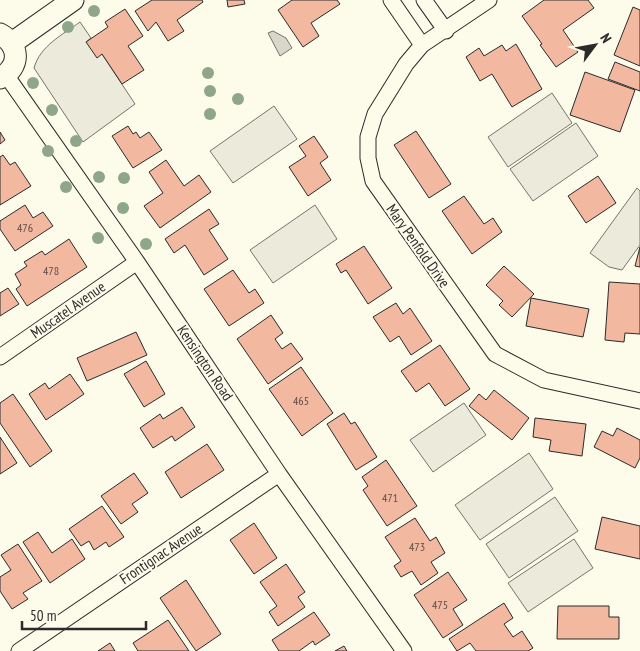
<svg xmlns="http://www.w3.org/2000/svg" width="640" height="651" font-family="'PT Sans Narrow',sans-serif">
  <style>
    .green { fill: #ecebdb; stroke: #74746e }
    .water { fill: #d8d7c9; stroke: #74746e }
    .building { fill: #f2b8a0; stroke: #2b2b2b }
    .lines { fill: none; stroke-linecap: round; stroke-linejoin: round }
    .street-casing { stroke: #2b2b2b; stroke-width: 17 }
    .secondary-casing { stroke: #2b2b2b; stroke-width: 23 }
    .street { stroke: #fdfbea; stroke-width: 15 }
    .secondary { stroke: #fdfbea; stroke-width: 21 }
    .tree { fill: #8ea78a }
    .labels { text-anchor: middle; stroke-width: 4; stroke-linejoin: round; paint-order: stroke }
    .number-label { font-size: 12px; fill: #5d4e48 }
    .street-label { font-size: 15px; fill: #2b2b2b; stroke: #fdfbea }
  </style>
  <rect width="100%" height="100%" fill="#fdfbea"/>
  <path class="green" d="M80,22L91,38L86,42L102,54L135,104L83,142L34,68C40,46 62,35 80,22Z
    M552,93L572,123L508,167L488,137Z
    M274,106L297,139L233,183L210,151Z
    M576,123L598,156L533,201L510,169Z
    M637,188L640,191V245L622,270L609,267L590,253Z
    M315,205L337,239L273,283L250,250Z
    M464,403L486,435L433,472L410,440Z
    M529,453L553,489L480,540L455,505Z
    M555,497L578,531L509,578L486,544Z
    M574,539L593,568L528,612L508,583Z"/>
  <path class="water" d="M273,31L286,38L292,48L280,56L268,33Z"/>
  <path class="building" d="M152,0H202L203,2L177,20L184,31L168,41L156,22L148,31L135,11Z
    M227,0H244L245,4L228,7Z
    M292,0H337L340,4L311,23L319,36L303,47L278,10Z
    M544,0H588L594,8L563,30L578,52L556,67L540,45L542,44L522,16Z
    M633,7L640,10V66L614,55Z
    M125,9L143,36L128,46L144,70L122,84L102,54L97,58L86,42L108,27L105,22Z
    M516,44L542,89L512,107L492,74L480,81L466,57L479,48L484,56L502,45L506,51Z
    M615,62L640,72V91L608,79Z
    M585,72L635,90L620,132L570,115Z
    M128,126L133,134L136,132L140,138L149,132L162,150L133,168L112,136Z
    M416,131L451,184L429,198L394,145Z
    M0,132L5,140L0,144Z
    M314,136L328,157L320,163L331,180L308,196L289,167L306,156L299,146Z
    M3,155L10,165L15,162L31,186L0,205V157Z
    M166,160L184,186L199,175L211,192L160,228L144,206L163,193L149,172Z
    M598,176L616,203L586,223L568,196Z
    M464,196L484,224L493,218L502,232L472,254L442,211Z
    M25,205L33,218L43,212L53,226L15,251L0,229V221Z
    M209,209L219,224L209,230L228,259L204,275L185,245L174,253L165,239Z
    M69,239L87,267L27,306L16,289L21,285L15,274L27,266L24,262L42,251L45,255Z
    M364,246L392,288L368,304L346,270L341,273L336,264Z
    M640,247V267L635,266Z
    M504,266L534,294L512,317L499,305L503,301L486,285Z
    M233,270L249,293L255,289L264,303L229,326L204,289Z
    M609,282L640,284V334L625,333L624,342L605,340Z
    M8,288L19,304L0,316V293Z
    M531,298L589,309L583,337L526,326Z
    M396,303L403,314L410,308L432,341L411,355L399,336L390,342L373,317Z
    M271,315L283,333L275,339L282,349L291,343L303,359L268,384L237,339Z
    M136,332L147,355L87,381L77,358Z
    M440,345L470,389L445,406L429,383L416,392L401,371Z
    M146,361L165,394L144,407L124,374Z
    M301,367L333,413L302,436L269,389Z
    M70,374L84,394L46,420L29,394L45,383L49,389Z
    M494,390L529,418L512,440L469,406L479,394L486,400Z
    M13,394L52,451L30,467L0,423V403Z
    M182,407L195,427L175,441L172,436L153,448L140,428L160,414L163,419Z
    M344,413L351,424L355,422L377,457L356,470L327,424Z
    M535,418L586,424L582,456L549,451L551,440L533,437Z
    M617,428L640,440V458L635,468L594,447L602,431L613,436Z
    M0,437L17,463L0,474Z
    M207,444L224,470L181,498L165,472Z
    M386,460L417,506L387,526L363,490L368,486L362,477Z
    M134,473L148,493L132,504L138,512L121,524L101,496Z
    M102,506L124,537L109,547L106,542L94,550L89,541L81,546L69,529Z
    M602,517L640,526V559L595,549Z
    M415,518L430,541L436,537L445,553L431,562L438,573L421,585L412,571L401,577L394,566L401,561L385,537Z
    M254,523L277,558L254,574L230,540Z
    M38,532L52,553L72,539L85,559L50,583L23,542Z
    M18,544L42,581L23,593L28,599L12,609L0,591V577L11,570L1,555Z
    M286,564L305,592L298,597L305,607L278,626L269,612L277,606L260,582Z
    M448,572L467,600L453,609L463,625L443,638L414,595Z
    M186,580L221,634L196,651L160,598Z
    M504,603L513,618L504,624L513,637L522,631L533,648L528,651H476L470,643L457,651L449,639Z
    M558,606H609V617H619V639H557Z
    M314,612L330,635L315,645L313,641L299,651H279L272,640Z
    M168,620L189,651H138L133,643Z
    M110,643L115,651H98Z
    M344,646L347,651H335Z"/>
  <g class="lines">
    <g class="street-casing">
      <path id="street" d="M391,0L422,45
        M424,0L446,31
        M489,0L422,45L406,64L375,114L368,137V158L373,181L495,354L544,380L640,401
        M6,75L137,262L279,474L404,651
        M0,357L137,262
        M19,651L279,474"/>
    </g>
    <g class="secondary-casing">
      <path id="secondary" d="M0,34C20,45 21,67 0,78
        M12,43L73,0"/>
    </g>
    <use href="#street" class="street"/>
    <use href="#secondary" class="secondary"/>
  </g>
  <g class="tree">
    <circle cx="94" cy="11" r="6"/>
    <circle cx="68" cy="27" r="6"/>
    <circle cx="208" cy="73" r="6"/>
    <circle cx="33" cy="83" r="6"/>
    <circle cx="210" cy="91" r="6"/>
    <circle cx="238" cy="99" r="6"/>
    <circle cx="52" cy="110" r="6"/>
    <circle cx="210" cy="114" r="6"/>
    <circle cx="76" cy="141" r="6"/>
    <circle cx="48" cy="151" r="6"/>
    <circle cx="99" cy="177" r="6"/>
    <circle cx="124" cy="178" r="6"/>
    <circle cx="66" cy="187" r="6"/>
    <circle cx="123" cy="208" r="6"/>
    <circle cx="98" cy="238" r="6"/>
    <circle cx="146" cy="244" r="6"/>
  </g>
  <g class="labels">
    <g class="number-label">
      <text x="25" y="232">476</text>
      <text x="51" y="275">478</text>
      <text x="301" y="405">465</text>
      <text x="390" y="502">471</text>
      <text x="417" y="551">473</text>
      <text x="440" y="609">475</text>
    </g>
    <g class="street-label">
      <text transform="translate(418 246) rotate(55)" y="5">Mary Penfold Drive</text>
      <text transform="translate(68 310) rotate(-35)" y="5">Muscatel Avenue</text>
      <text transform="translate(205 363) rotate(56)" y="5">Kensington Road</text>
      <text transform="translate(161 554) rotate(-34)" y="5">Frontignac Avenue</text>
    </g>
  </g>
  <g transform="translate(595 45) rotate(58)" stroke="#fdfbea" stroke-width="4" paint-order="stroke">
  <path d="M0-4L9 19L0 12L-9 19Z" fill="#2b2b2b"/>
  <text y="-8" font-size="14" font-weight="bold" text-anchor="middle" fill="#2b2b2b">N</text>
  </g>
  <path d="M22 621v8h124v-8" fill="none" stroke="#2b2b2b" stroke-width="2.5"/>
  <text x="30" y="621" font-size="15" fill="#2b2b2b" stroke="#fdfbea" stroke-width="4" paint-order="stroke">50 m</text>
</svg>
